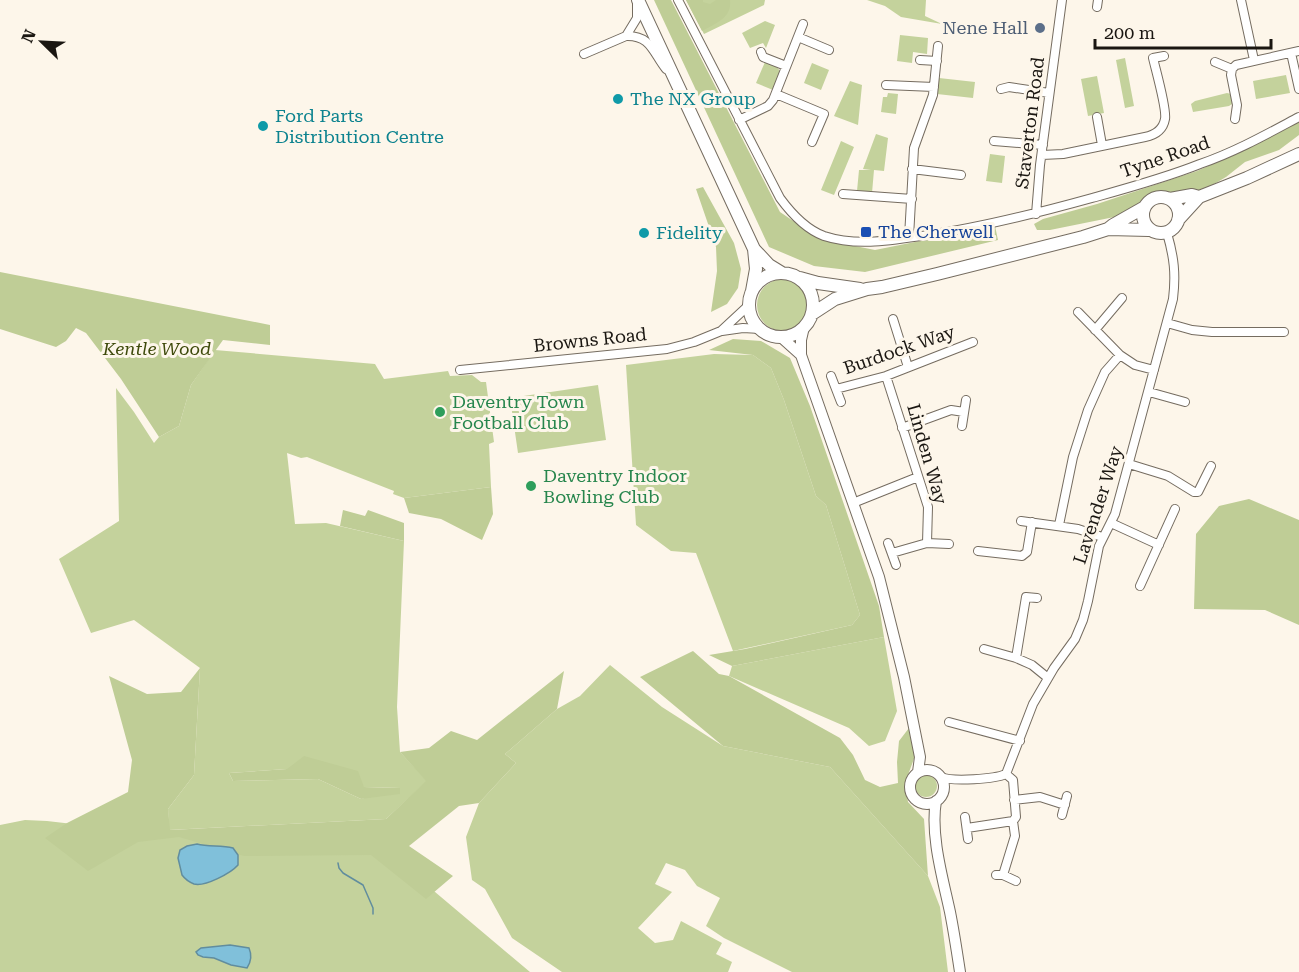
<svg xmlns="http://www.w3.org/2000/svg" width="1299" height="972" font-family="'Roboto Serif',serif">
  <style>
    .green { fill: #c4d29c; fill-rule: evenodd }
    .forest { fill: #bfcd96 }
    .water { fill: #80c0da; stroke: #618d9e; stroke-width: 1.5 }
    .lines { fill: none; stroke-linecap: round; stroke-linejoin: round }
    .stream { stroke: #618d9e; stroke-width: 1.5 }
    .minor-casing { stroke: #756c60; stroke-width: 10 }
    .major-casing { stroke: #756c60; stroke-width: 12 }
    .highway-casing { stroke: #756c60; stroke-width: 14 }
    .minor { stroke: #fff; stroke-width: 8 }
    .major { stroke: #fff; stroke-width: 10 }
    .highway { stroke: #fff; stroke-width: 12 }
    .service-dot { fill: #5c6f8a; stroke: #fdf6ea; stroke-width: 2 }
    .culture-dot { fill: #0f9aa8; stroke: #fdf6ea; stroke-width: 2 }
    .transit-dot { fill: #1a4fb4; stroke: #fdf6ea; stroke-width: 2 }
    .leisure-dot { fill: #2e9e5b; stroke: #fdf6ea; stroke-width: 2 }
    .labels { text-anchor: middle; stroke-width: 6; stroke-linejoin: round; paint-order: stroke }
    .service-label { font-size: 18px; fill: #4e5e75; stroke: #fdf6ea; text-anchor: end }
    .culture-label { font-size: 18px; fill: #0d838f; stroke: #fdf6ea; text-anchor: start }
    .street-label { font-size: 18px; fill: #1a1611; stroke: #fdf6ea }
    .transit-label { font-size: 18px; fill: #164399; stroke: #fdf6ea; text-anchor: start }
    .park-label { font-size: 18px; font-style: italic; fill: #3e4a0b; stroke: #fdf6ea }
    .leisure-label { font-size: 18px; fill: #27864d; stroke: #fdf6ea; text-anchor: start }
  </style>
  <rect width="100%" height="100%" fill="#fdf6ea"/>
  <path class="green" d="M686,0H765L764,5L704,34Z
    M867,0H926L925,16L942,24L901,17L885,6Z
    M765,21L775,25L766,48L763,43L750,48L742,33Z
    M900,35L928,38L927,54L913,52L912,63L897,61Z
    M1125,58L1134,106L1125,108L1116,60Z
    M765,62C786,70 781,71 773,90L756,83Z
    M812,63L829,70L821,90L804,83Z
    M1286,75L1290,93L1256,99L1253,81Z
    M1097,76L1104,113L1088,116L1081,79Z
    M939,78L975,82L973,98L937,94Z
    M850,81L862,85L858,125L834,116Z
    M888,93L898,94L896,114L881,112L883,97H887Z
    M1227,93L1231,94L1232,104L1229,106L1193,112L1191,104L1195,101Z
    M876,134L888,138L884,171L874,170L872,193L857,191L859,170H871L863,169Z
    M841,141L854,147L834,195L821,190Z
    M990,154L1005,156L1002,183L986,181Z
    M757 305a26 26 0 1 1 52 0a26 26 0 1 1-52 0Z
    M215,350L375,364L384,379L448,371L450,376L472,375L481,382H486L494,442L489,444L491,487L404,498L393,494L394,491L307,457L301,458L287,453L295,524L326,523L404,541L397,707L400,752L427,781L386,819L169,830L168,809L194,775L200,668L134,620L91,633L59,559L119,521L116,388L134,412L154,443L159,437L179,426L191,385ZM287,769L364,787L400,788L361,799L318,779L233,781L229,773Z
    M714,354L753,355L771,368L784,400L816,496L826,505L860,615L852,625L733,651L696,553L671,551L636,525L626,365Z
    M598,385L606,440L518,453L510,398Z
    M884,637L897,711L885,741L869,746L849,728L729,676L732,666Z
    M610,665L662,707L723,746L830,767L928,876L940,907L948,972H792L724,938L706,926L720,898L697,886L685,870L666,863L655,884L672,892L638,928L655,943L673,940L681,921L722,943L716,954L732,962L728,972H562L512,938L485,889L472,880L466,837L479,803L516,763L505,754L557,709L580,696Z
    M915 786a11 11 0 1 1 22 0a11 11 0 1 1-22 0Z
    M25,820L47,821L185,837L379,838L409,870L530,972H0V825Z"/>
  <path class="forest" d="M654,0H671L780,212L820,239L875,250L995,226L998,240L865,272L814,266L769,247Z
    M686,0H703V2L710,4L716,0H730C732,18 716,23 702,31Z
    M1299,122V135L1279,150L1245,162L1226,177L1204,190L1195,193L1178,191L1147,200L1139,212L1050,230H1037L1034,224L1043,219L1097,204L1197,171L1253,146Z
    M703,187L734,243L741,269L738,288L727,304L711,312L717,271L716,247L696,189Z
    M0,272L270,325V345L223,340L191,385L179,426L159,437L121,379L86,333L76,328L66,341L56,347L0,329Z
    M733,339L761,341L790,358L810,406L879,606L884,637L732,666L709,655L745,649L852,625L860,615L826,505L816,496L784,400L771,368L753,355L709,350Z
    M491,487L493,514L482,540L441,519L409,513L404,498Z
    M1249,499L1299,520V625L1265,610L1194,609L1196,534L1219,506Z
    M343,510L365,516L368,510L404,523V541L340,526Z
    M693,651L719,674L729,676L840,738L853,755L865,780L880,787L898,783L897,762L899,741L909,728L915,756L905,783L908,802L924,819L928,876L830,767L723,746L640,677Z
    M200,668L194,775L168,809L170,830L386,819L426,781L400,752L429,748L451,731L477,740L564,671L557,709L505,754L516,763L479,803L459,806L409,846L453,876L426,899L371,855L244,856L179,837L138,842L88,871L45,838L67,823L128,792L132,760L109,676L147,694L181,692Z
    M304,756L358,771L364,787L400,788V794L361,799L318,779L233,781L229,773L287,769Z"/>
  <path class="water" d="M197,844C209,847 221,845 233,848L238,855V865C231,873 205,887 194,884C189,882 185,879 182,875L178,858L180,850L187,846Z
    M230,945L249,948C252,955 251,962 247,968L231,965L214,958L203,957L198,955L196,952L201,948Z"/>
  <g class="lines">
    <path class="stream" d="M338,863L339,868L343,873L363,885L373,908V914"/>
    <g class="minor-casing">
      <path id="minor" d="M678,0L780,198C791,213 805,229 824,236C858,247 893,240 928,235C983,227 1038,213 1092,198C1128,188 1165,178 1200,164C1235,152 1267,134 1299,117
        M1241,0L1254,60
        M1097,7L1098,0
        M626,36L637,18V0
        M798,37L829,50
        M761,52L763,57L786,66
        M1291,53L1299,89
        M584,54L626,36C651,35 653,53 666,69
        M920,60L937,61
        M1215,62L1232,69L1236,65L1299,51
        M1232,69L1231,75L1237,105L1235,119
        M886,85L934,87
        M1001,89L1009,87L1049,93
        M776,94L824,114L812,142
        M1097,117L1102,145
        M739,120L768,106L773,100L803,24
        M994,141L1043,145
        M1042,155L1063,154L1145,137C1155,135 1163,130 1165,119C1167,109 1156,71 1153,58L1164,56
        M912,169L961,175
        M843,194L912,199
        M1036,214L1040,165L1062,0
        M909,237L914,148L933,95L938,46
        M1078,312L1120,355L1135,365L1154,370
        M893,319L908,367
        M1167,323L1192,330L1212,332H1284
        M1095,330L1122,298
        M722,331L743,328L760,329
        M460,370L667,349L694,342L721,331L749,305
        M831,376L841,402
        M886,376L928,507L927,543
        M836,389L886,376L973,342
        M1149,392L1185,402
        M962,426L966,400
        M902,428L951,410L964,412
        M1129,464L1168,476L1194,492H1198L1211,466
        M853,503L918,477
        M1021,521L1078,529L1102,537
        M1111,523L1159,545
        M1059,525L1073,457L1088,410L1105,372L1120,355
        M888,543L896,565
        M978,551L1022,556L1027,552L1032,522
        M892,553L927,543L949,544
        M1140,586L1175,509
        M984,649L1016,658L1032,665L1048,678
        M1016,658L1026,597L1037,598
        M949,722L1020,741
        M1006,774L1033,704L1054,668L1075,639L1083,620L1088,601L1099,546L1115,514L1173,299C1176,274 1174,257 1167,233
        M941,777C953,782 995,779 1006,774
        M1014,800L1040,797L1065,805
        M1062,815L1067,796
        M965,817L968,839
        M967,828L1013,821
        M996,875H1003L1016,881
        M1003,875L1015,836L1013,821L1016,817L1013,780L1006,774"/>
    </g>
    <g class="major-casing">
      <path id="major" d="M804,327L801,340V355L879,577L904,677L920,757L918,772
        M781,337L801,355
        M910 787a17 17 0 1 1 34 0a17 17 0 1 1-34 0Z
        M936,801C930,835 943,879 950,912C954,932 957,952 960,972"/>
    </g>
    <g class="highway-casing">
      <path id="highway" d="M638,0L754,249L756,269L752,291
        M1143 215a18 18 0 1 1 36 0a18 18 0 1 1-36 0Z
        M1170,199L1192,195L1199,197L1247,178L1299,154
        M1178,220L1199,197
        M1108,229L1149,230
        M754,249L769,265L782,273
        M749 305a32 32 0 1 1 64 0a32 32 0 1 1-64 0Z
        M800,278L818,283L860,289
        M812,314L835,299L867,289L882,287L937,274L1083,237L1108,229L1113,225L1143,208"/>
    </g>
    <use href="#minor" class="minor"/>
    <use href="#major" class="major"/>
    <use href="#highway" class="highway"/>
  </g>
  <circle class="service-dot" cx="1040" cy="28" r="6"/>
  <g class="culture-dot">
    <circle cx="618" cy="99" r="6"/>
    <circle cx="263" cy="126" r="6"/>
    <circle cx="644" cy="233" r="6"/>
  </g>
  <rect class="transit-dot" x="860" y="226" width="12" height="12" rx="3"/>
  <g class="leisure-dot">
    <circle cx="440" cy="412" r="6"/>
    <circle cx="531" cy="486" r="6"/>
  </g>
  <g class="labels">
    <g class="service-label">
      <text x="1028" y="34">Nene Hall</text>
    </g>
    <g class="culture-label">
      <text x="630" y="105">The NX Group</text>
      <text x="275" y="122">Ford Parts<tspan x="275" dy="21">Distribution Centre</tspan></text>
      <text x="656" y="239">Fidelity</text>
    </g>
    <g class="street-label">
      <text transform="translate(1030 123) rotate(-83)" y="6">Staverton Road</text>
      <text transform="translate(1165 157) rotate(-19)" y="6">Tyne Road</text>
      <text transform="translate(590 340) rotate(-6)" y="6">Browns Road</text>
      <text transform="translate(899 350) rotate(-19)" y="6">Burdock Way</text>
      <text transform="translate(927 454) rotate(74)" y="6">Linden Way</text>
      <text transform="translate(1098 505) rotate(-72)" y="6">Lavender Way</text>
    </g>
    <g class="transit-label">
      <text x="878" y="238">The Cherwell</text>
    </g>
    <g class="park-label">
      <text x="157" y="355">Kentle Wood</text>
    </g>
    <g class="leisure-label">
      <text x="452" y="408">Daventry Town<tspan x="452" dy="21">Football Club</tspan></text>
      <text x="543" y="482">Daventry Indoor<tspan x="543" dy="21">Bowling Club</tspan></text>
    </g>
  </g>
  <g transform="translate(42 42) rotate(294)" stroke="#fdf6ea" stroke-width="4.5" paint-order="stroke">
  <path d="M0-4.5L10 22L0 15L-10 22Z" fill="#1a1611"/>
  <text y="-9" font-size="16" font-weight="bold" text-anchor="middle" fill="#1a1611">N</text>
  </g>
  <path d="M1095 39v9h176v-9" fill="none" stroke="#1a1611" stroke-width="3"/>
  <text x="1104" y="39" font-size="18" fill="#1a1611" stroke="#fdf6ea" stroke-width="4.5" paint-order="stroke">200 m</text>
</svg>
